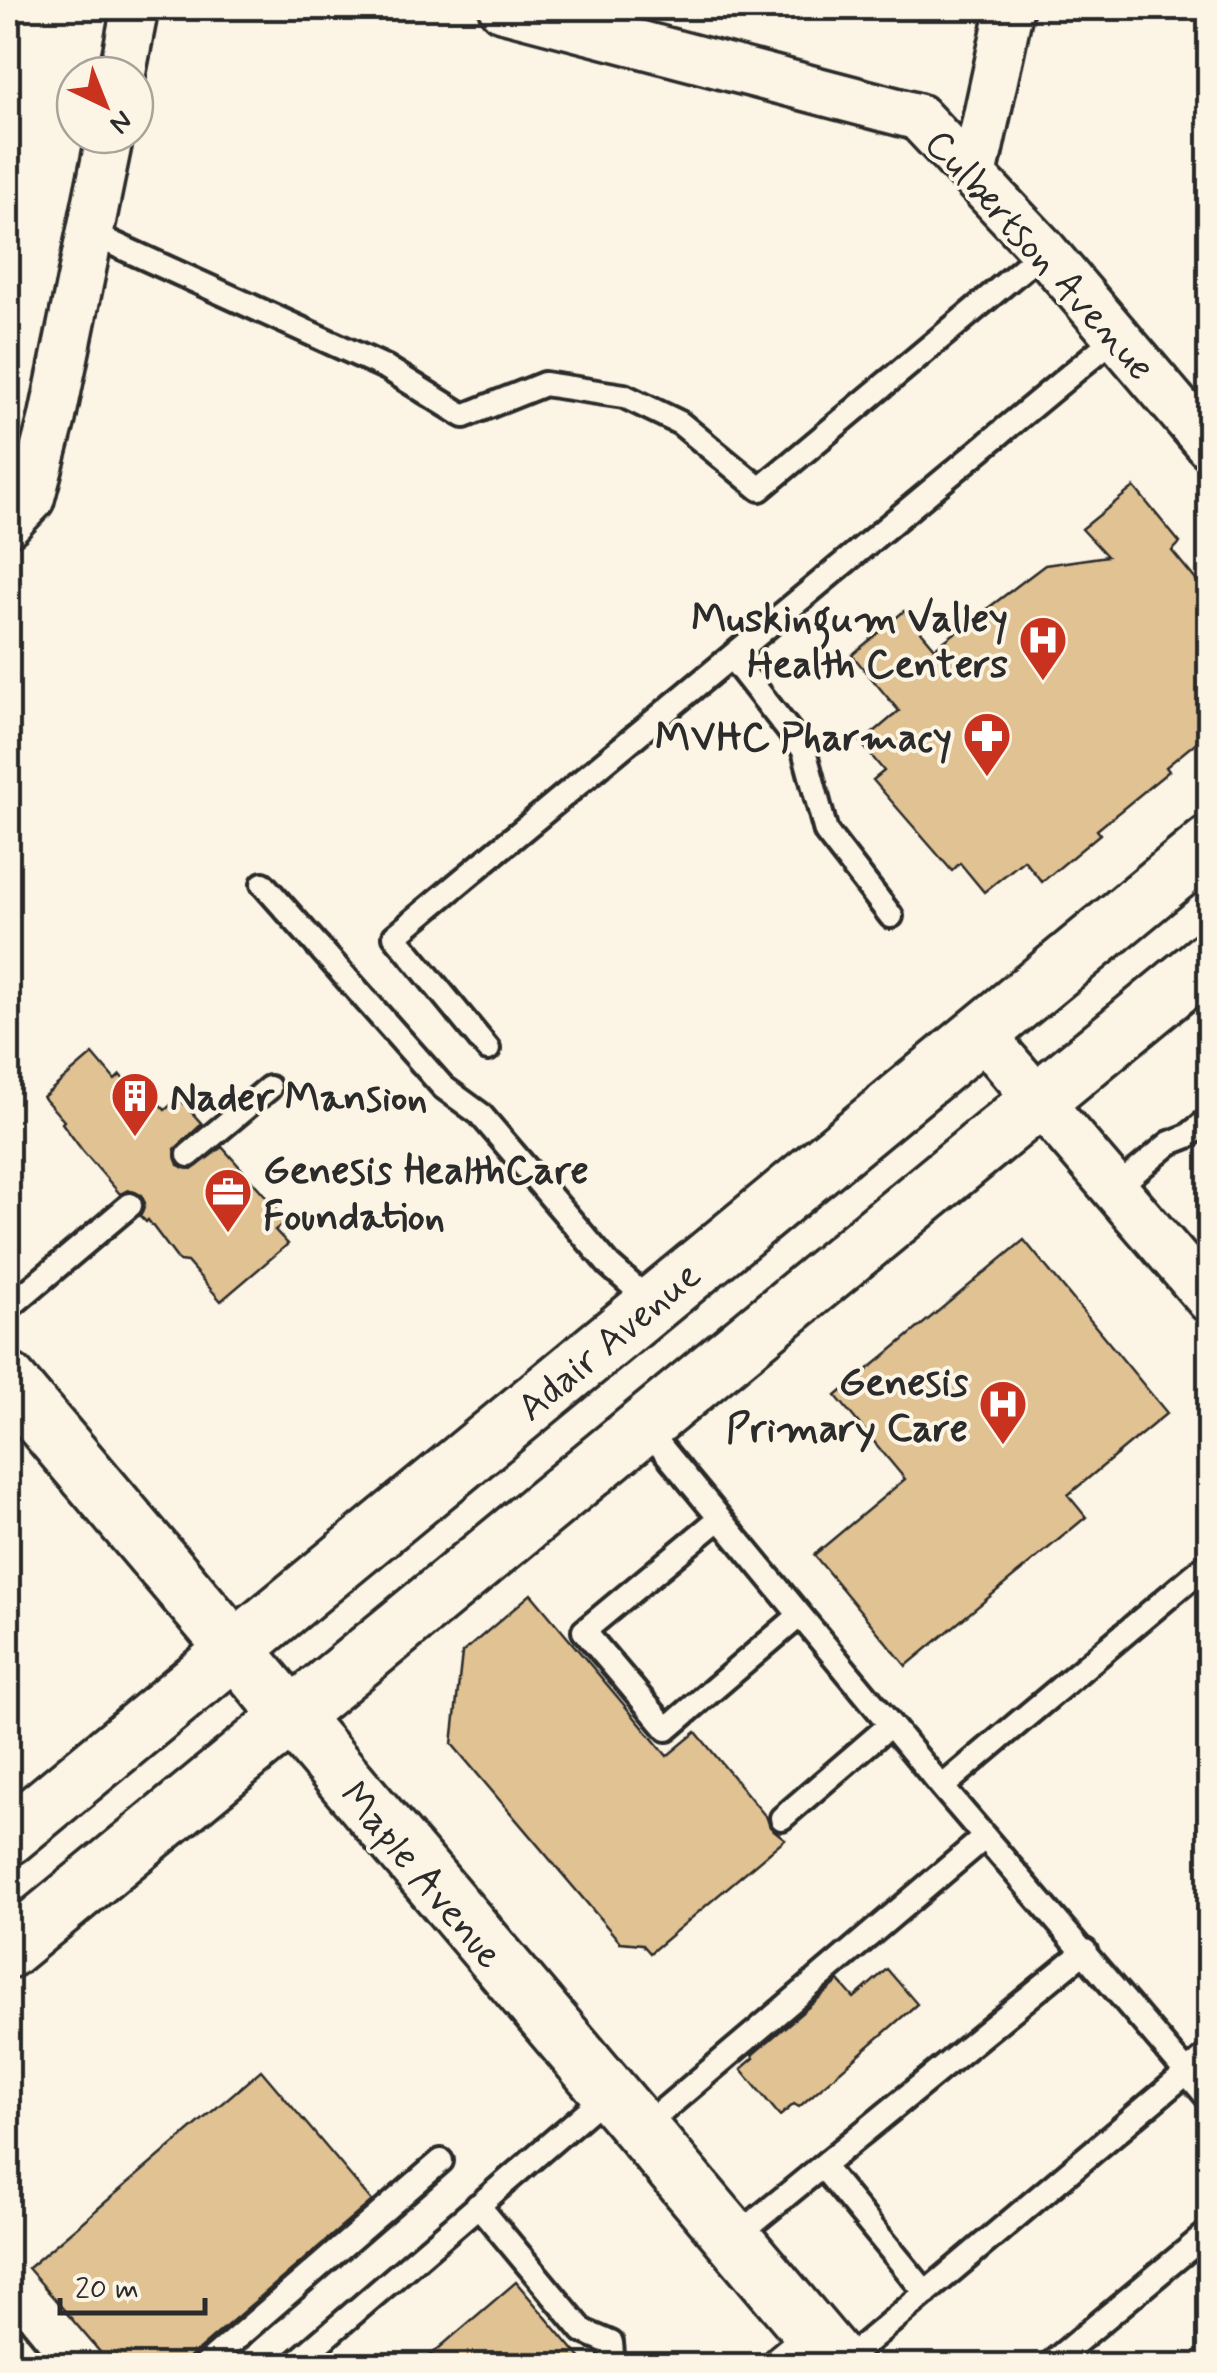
<svg xmlns="http://www.w3.org/2000/svg" width="1217" height="2373" font-family="Mynerve,sans-serif">
  <style>
    .building { fill: #e0c293; stroke: #2b2b2b; stroke-width: 2.5 }
    .lines { fill: none; stroke-linecap: round; stroke-linejoin: round }
    .service-casing { stroke: #2b2b2b; stroke-width: 30 }
    .minor-casing { stroke: #2b2b2b; stroke-width: 52 }
    .primary-casing { stroke: #2b2b2b; stroke-width: 62 }
    .service { stroke: #fcf5e5; stroke-width: 22 }
    .minor { stroke: #fcf5e5; stroke-width: 45 }
    .primary { stroke: #fcf5e5; stroke-width: 55 }
    .labels { text-anchor: middle; stroke-width: 8; stroke-linejoin: round; paint-order: stroke }
    .street-label { font-size: 40px; fill: #2b2b2b; stroke: #fcf5e5 }
    .poi-label { font-size: 40px; font-weight: bold; fill: #2b2b2b; stroke: #fcf5e5; text-anchor: end }
  </style>
  <rect width="100%" height="100%" fill="#fcf5e5"/>
  <filter id="ink" filterUnits="userSpaceOnUse"><feTurbulence type="fractalNoise" baseFrequency=".01" numOctaves="2"/><feDisplacementMap in="SourceGraphic" scale="20" xChannelSelector="R" yChannelSelector="G"/><feConvolveMatrix kernelMatrix="1 2 1 2 8 2 1 2 1" color-interpolation-filters="sRGB"/></filter>
  <g filter="url(#ink)">
    <path class="building" d="M1134,487L1180,543L1172,551L1210,597V731L1166,767L1169,771L1097,830L1100,834L1042,882L1024,860L984,892L960,863L952,871L873,780L884,771L861,743L899,711L852,655L904,611L935,648L1045,565L1107,556L1082,529Z
      M93,1054L115,1080L120,1075L143,1102L151,1095L165,1110L179,1098L202,1124L175,1149L178,1165L193,1169L222,1147L287,1220L275,1230L288,1244L221,1301L187,1262L179,1261L148,1220L146,1222L140,1216L145,1203L141,1195L128,1190L120,1194L82,1150L62,1123L64,1121L43,1097Z
      M1024,1240L1167,1413L1068,1495L1086,1517L906,1666L814,1555L905,1479L836,1396Z
      M531,1594L667,1756L696,1732L767,1818L770,1827L785,1839L650,1953L642,1944L620,1942L452,1744L462,1653Z
      M887,1969L917,2004L799,2107L794,2104L780,2116L741,2069L754,2058L752,2055L839,1981L854,1998Z
      M261,2070L372,2201L180,2366H112L28,2268Z
      M516,2282L587,2366H418Z"/>
    <g class="lines">
      <g class="service-casing">
        <path id="service" d="M90,233L387,368L464,416L544,384L624,396L680,423L760,489L1044,251
          M732,658L804,750L826,832L891,916
          M263,884L443,1087L480,1114L609,1265L652,1303
          M488,1049L395,936L1117,336
          M189,1155L269,1088
          M1115,1189L1170,1143L1188,1136L1210,1118
          M8,1308L130,1205
          M643,1425L942,1787L1210,2100
          M719,1519L584,1631L667,1729L799,1616
          M942,1787L1210,1562
          M782,1818L890,1725
          M640,2130L985,1837
          M822,2166L926,2293
          M478,2205L583,2331L611,2343L613,2366
          M733,2239L1085,1951
          M8,2333L35,2366
          M840,2365L1210,2053
          M204,2366L441,2161
          M292,2366L609,2093
          M1048,2366L1210,2231"/>
      </g>
      <g class="minor-casing">
        <path id="minor" d="M502,8L918,117L1044,251L1210,446
          M122,75L135,8
          M974,174L1010,8
          M8,523L31,499L52,419L110,135
          M981,1033L1210,1300
          M785,2366L818,2339"/>
      </g>
      <g class="primary-casing">
        <path id="primary" d="M8,1381L841,2366
          M8,1837L1210,844
          M8,1950L1210,959"/>
      </g>
      <use href="#service" class="service"/>
      <use href="#minor" class="minor"/>
      <use href="#primary" class="primary"/>
    </g>
  </g>
  <defs>
    <g id="hospital-pin" transform="scale(2.5)"><path d="M0 17L-7.5 6A9.5 9.5 0 1 1 7.5 6Z" fill="#c8321e" stroke="#fcf5e5"/><path d="M-5-5h3v3.5h4V-5h3V5h-3V1.5h-4V5h-3Z" fill="#fff"/></g>
    <g id="pharmacy-pin" transform="scale(2.5)"><path d="M0 17L-7.5 6A9.5 9.5 0 1 1 7.5 6Z" fill="#c8321e" stroke="#fcf5e5"/><path d="M-2-6h4v4h4v4h-4v4h-4v-4h-4v-4h4Z" fill="#fff"/></g>
    <g id="building-pin" transform="scale(2.5)"><path d="M0 17L-7.5 6A9.5 9.5 0 1 1 7.5 6Z" fill="#c8321e" stroke="#fcf5e5"/><path d="M-4-6H4V6H1V3H-1V6H-4ZM-2.5-4.3h1.7v1.8h-1.7ZM.8-4.3h1.7v1.8H.8ZM-2.5-1h1.7V.8h-1.7ZM.8-1h1.7V.8H.8Z" fill="#fff"/></g>
    <g id="office-pin" transform="scale(2.5)"><path d="M0 17L-7.5 6A9.5 9.5 0 1 1 7.5 6Z" fill="#c8321e" stroke="#fcf5e5"/><path d="M-6-3h4V-5.5h4V-3h4V5H-6ZM-1-4.5V-3h2v-1.5ZM-6 0V1H6V0Z" fill="#fff"/></g>
  </defs>
  <g fill-rule="evenodd">
    <use href="#hospital-pin" x="1043" y="640"/>
    <use href="#pharmacy-pin" x="987" y="736"/>
    <use href="#building-pin" x="135" y="1096"/>
    <use href="#office-pin" x="228" y="1192"/>
    <use href="#hospital-pin" x="1003" y="1404"/>
  </g>
  <g class="labels">
    <g class="street-label">
      <text transform="translate(1041 254) rotate(48)" y="14">Culbertson Avenue</text>
      <text transform="translate(608 1340) rotate(-40)" y="14">Adair Avenue</text>
      <text transform="translate(423 1874) rotate(50)" y="14">Maple Avenue</text>
    </g>
    <g class="poi-label">
      <text x="1008" y="631">Muskingum Valley<tspan x="1008" dy="46">Health Centers</tspan></text>
      <text x="952" y="750">MVHC Pharmacy</text>
      <text x="170" y="1110" text-anchor="start">Nader Mansion</text>
      <text x="263" y="1183" text-anchor="start">Genesis HealthCare<tspan x="263" dy="46">Foundation</tspan></text>
      <text x="968" y="1395">Genesis<tspan x="968" dy="46">Primary Care</tspan></text>
    </g>
  </g>
  <rect width="1217" height="2373" fill="none" stroke="#fcf5e5" stroke-width="40"/>
  <rect x="20" y="20" width="1177" height="2333" fill="none" stroke="#2b2b2b" stroke-width="4" filter="url(#ink)"/>
  <g transform="translate(105 105) rotate(137)"><circle r="48" fill="#fcf5e5" stroke="#a8a49b" stroke-width="2.5"/>
  <path d="M0-8L18 38L0 25L-18 38Z" fill="#c8321e"/>
  <text y="-15" font-size="28" font-weight="bold" text-anchor="middle" fill="#2b2b2b">N</text>
  </g>
  <path d="M60 2298v15h145v-15" fill="none" stroke="#2b2b2b" stroke-width="5"/>
  <text x="75" y="2298" font-size="30" fill="#2b2b2b" stroke="#fcf5e5" stroke-width="8" paint-order="stroke">20 m</text>
</svg>
